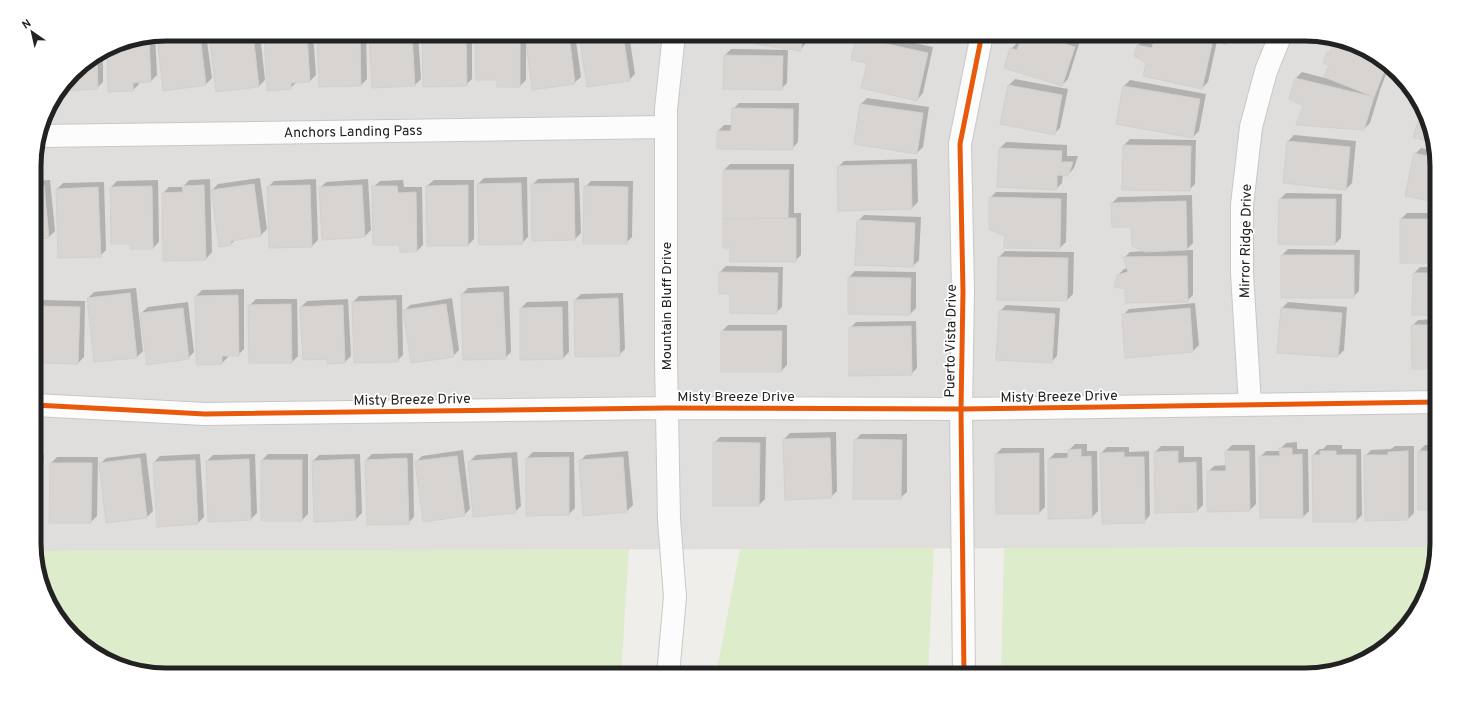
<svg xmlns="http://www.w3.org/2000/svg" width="1471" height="709" font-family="Overpass,sans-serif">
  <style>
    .residential { fill: #dfdedc }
    .grass { fill: #ddeccb }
    .shadow { fill: #0003 }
    .building { fill: #d7d4d2; stroke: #d3d0cc }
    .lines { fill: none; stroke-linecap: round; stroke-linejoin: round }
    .minor-casing { stroke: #c9c8c7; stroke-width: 24 }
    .minor { stroke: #fdfcfc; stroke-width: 22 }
    .cycleway-casing { stroke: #fff; stroke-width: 8 }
    .cycleway { stroke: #e8590c; stroke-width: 5 }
    .labels { text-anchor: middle; stroke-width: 3.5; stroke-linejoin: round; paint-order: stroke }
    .street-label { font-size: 14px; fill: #222; stroke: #fff }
    .rim { fill: none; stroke: #222; stroke-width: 5 }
  </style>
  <rect width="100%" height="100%" fill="#f0eeeb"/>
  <path class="residential" d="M166,34H1305L1355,44L1410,86L1436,149V547L35,551L34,158L48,108L79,67L116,44Z"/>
  <path class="grass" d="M1278,547H1436L1427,593L1409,623L1378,653L1313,675H1001L1004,548Z
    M934,548L928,675H716L740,549Z
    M629,549L621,675H166L116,665L61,623L35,560V551Z"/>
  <path class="shadow" d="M166,34H206L212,78L206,84L164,89L158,36Z
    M210,34H260L265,80L259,86Z
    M265,34H313L316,75L310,81L297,82L290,88Z
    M318,34H366L367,79L361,85Z
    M372,34H418L421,79L415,85L370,36Z
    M424,34H472V79L466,85Z
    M476,34H575L581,77L574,83L527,38H526V80L520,86H498V79Z
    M580,34H629L635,74L629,80Z
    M737,34H808L806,43L800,50Z
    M861,34H873L933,47L923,93L917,100L868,62L857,38Z
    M890,34H935L934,37L928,43Z
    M1023,34H1058L1080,41L1068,79L1062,85L1011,49L1017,43L1020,44Z
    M1156,34H1233L1232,38L1226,44L1217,41L1208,82L1202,88L1147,62L1138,45L1144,39L1154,41Z
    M155,36L157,75L151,81L139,82V84L133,90L109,91L108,49L116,44Z
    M1336,40L1355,44L1388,69L1380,90L1370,123L1364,129L1305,106L1296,78L1302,72L1325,78L1330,64L1328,53L1333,49Z
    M731,49L788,50L787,83L781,89L725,55Z
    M103,52V82L97,88L62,90L79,67Z
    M1015,79L1068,89L1060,128L1054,134L1001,123L1009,85Z
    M1130,80L1206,94L1199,131L1193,137L1118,124L1124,86Z
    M867,98L929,107L923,147L917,153L861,104Z
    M739,103H799L798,142L792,149L718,131L724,125H732L733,109Z
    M1294,135L1356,141L1352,183L1346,189L1284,183L1288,141Z
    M1130,139L1196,140L1195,184L1189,190L1124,145Z
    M1006,142L1067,145V156H1078L1074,168L1068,175L1063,174L1062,183L1056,189L1000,148Z
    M1421,148L1436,151V201L1406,195L1415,154Z
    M917,159L918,202L912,208L839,210L838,167L844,161Z
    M730,164H794V213H801V255L795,261L731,247H724V170Z
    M527,177L528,237L522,243L478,184L484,178Z
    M260,178L267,229L261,235L236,239L231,244L212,190L218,184Z
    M579,178L581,233L575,239L532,185L538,179Z
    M210,179L212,252L206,259L163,193L169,187H183L189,180Z
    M316,179L318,240L312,246L268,187L274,181Z
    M368,179L371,230L365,236L320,188L326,182Z
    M50,180L55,231L48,238L34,239V181Z
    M158,180L159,242L153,248L132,243L111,187L117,181Z
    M403,180L404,187H422L423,245L417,251L400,244L373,187L380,181Z
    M434,180H474V239L468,245H428L427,186Z
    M591,181H633L632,237L626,243L585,187Z
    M104,182L106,250L100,256L57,189L63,183Z
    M996,192L1067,193L1066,242L1060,248L1006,235L990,198Z
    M1286,193L1342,194L1341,238L1335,244L1280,199Z
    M1192,195L1193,243L1186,250H1193V295L1187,301L1126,288L1117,276L1124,269L1127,268L1124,258L1130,252L1147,251L1132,226L1112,203L1118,197Z
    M1407,213H1436V262H1401V219Z
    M864,215L921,217L919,260L913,266L858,221Z
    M1288,249L1360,250L1359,291L1353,297L1282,255Z
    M1005,251L1074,252L1073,294L1067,300L999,257Z
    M726,266L783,267L782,307L776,313L731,293L720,272Z
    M1420,267H1436V314H1413L1414,273Z
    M855,271L916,272V308L910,314L849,277Z
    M509,286L511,352L505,358L462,294L468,288Z
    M136,288L143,351L137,357L88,298L94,292Z
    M244,289V349L238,355H228V357L222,363L196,296L202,290Z
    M623,293L625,349L619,355L575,300L581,294Z
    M402,295L403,355L397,361L353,302L359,296Z
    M452,298L459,350L453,356L404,311L410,305Z
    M256,299H297L298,356L292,362L249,306Z
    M348,299L351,356L345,362L328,358L301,307L307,301Z
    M44,300L85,301L84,357L78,363L38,306Z
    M568,301L569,352L563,358L521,308L527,302Z
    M188,302L194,352L188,358L141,313L148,307Z
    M1288,302L1347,307L1344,350L1338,356L1282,308Z
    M1195,303L1199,345L1193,351L1123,315L1129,309Z
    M1006,305L1060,308L1057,356L1051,362L1000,311Z
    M1436,319L1437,368L1412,326L1418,320Z
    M916,321L917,368L911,374L850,328L856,322Z
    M728,325H787V365L781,371H722V331Z
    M836,432L837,491L831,497L784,439L790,433Z
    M861,434H907V492L900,498L855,440Z
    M720,437H766L765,499L759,505L714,443Z
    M1297,442V449H1308L1309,511L1303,517L1260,457L1266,451H1280V449L1286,443Z
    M1075,444H1087V451H1097L1098,511L1092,517L1049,459L1055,453H1069V450Z
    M1232,445H1255L1256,504L1250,510L1208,511V472L1214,466L1227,465L1226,451Z
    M1327,445H1342V449H1361L1362,515L1356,521L1313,455L1319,449H1323Z
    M1425,445H1437V509L1419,451Z
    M1161,446H1184V457H1202L1203,505L1197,511L1155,452Z
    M1395,446H1414V513L1408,519L1366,520L1365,456L1371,450L1391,449Z
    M1107,447H1129V452L1149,451L1150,515L1144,522L1101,453Z
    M1002,448H1044L1045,507L1039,513L996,454Z
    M463,450L470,509L464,515L416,462L422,456Z
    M628,451L633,505L627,511L580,461L586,455Z
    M517,452L521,506L515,512L469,462L476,455Z
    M533,452H574L575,508L569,514L527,458Z
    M146,453L153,511L147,517L107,522L100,464L106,458Z
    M413,453L414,517L408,523L366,460L372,454Z
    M200,454L204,517L198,523L154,462L160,456Z
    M255,454L257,513L251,519L207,461L213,455Z
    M268,454H308V514L302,520L262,460Z
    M360,454L362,513L356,519L313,461L319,455Z
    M35,455H44L39,515L35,519Z
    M57,457H98L97,516L91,522L51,463Z"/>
  <path class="building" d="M166,34H177V36L200,34L206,85L163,91L157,36Z
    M209,34H253L259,87L216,92Z
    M264,34H307L310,82L291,83V89L267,91Z
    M317,34H360L361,86L319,87Z
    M395,34H412L415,86L372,88L369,35Z
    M422,34H466L467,86L423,87Z
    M475,34H520V87H497V80H476Z
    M525,34H569L575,84L532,90Z
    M579,34H623L630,81L587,87Z
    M736,34H803L801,51L735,41Z
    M885,34H931L928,44Z
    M1022,34H1034L1075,47L1062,86L1004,68L1010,48L1017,50Z
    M1155,34H1183L1213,40L1202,89L1143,76L1146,63L1134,56L1137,45L1152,48Z
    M1195,34H1230L1226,45Z
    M149,37L151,82L133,83V91L108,92L107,50L116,44Z
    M856,37L928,53L917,101L861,88L867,63L851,60Z
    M1335,40L1355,44L1386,67L1374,97L1324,77L1329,65L1323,63L1327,52L1330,53Z
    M724,55L783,56L782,90L723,89Z
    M97,56L98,89L61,91L79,67Z
    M1295,78L1374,97L1364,130L1296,125L1303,106L1289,99Z
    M1008,85L1062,95L1055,135L1000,124Z
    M1123,86L1200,99L1193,138L1116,124Z
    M860,104L923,113L917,154L854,144Z
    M732,108L793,109V150L717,149V131H731Z
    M1421,112L1433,143L1413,137Z
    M1287,141L1350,147L1346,190L1283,183Z
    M1123,145L1191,146L1190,191L1122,190Z
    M999,148L1062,151L1061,162H1073L1068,176L1057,175V190L997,187Z
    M1414,153L1436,158V202L1405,196Z
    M911,164L912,209L838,211L837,166Z
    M723,170H789L788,218L723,219Z
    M521,183L523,244L479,245L477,184Z
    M574,183L575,240L532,241L531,184Z
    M254,184L261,236L231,241V245L219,247L211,190Z
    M44,185L49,238L34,240V186Z
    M204,185L206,260L163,261L162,193L183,192L182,186Z
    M310,185L312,247L269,248L267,186Z
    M362,185L365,237L322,240L319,187Z
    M468,185V246H427L426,186Z
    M152,186L153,249H131V244H111L110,187Z
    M372,186H397L398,193L416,192L417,252H400L399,245H373Z
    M584,186L628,187L627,244H583Z
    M98,187L101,257L58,258L56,189Z
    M989,197L1061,199L1060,249L1004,248L1005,236L989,229Z
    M1279,199H1336L1335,245L1278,244Z
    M1186,201L1187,250L1145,252L1132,246L1131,227H1112L1111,203Z
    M796,218V262H730V248H723V219Z
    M1400,219H1436V263H1400Z
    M857,220L915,223L913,267L855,265Z
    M1281,255H1354V298H1281Z
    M1187,256L1188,302L1125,303V289L1114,287L1117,275L1128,272L1123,257Z
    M998,257L1068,258L1067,301L997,300Z
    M719,272L778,273L777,314L730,313V294H719Z
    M1413,273H1436V315H1412Z
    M848,277L911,278L910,315L848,314Z
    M503,292L506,359L463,360L461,294Z
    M130,293L137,358L94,362L87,298Z
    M238,295L239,356H222V364L196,365L195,296Z
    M618,298L620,356L575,357L574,300Z
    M396,300L398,362L354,363L352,302Z
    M291,304L292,363H249L248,305Z
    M446,304L454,357L411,363L403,310Z
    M343,305L345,363L327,364V359L303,360L300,307Z
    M37,306L80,307L78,364L35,363Z
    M562,307L563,359L520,360V308Z
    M183,308L189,359L147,365L140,313Z
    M1190,308L1193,352L1125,358L1122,314Z
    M1281,308L1342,313L1338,357L1277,353Z
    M999,310L1055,314L1052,363L996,360Z
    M1411,325H1436L1437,369H1412Z
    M911,326L912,375L849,376V327Z
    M721,331H782L781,372H721Z
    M830,438L832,498L785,500L783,439Z
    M854,439L902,440L901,499H853Z
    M713,442L760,443L759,506H713Z
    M1279,448H1292V455L1302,454L1303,518H1260L1259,456H1280Z
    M1081,449V457L1091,456L1092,518L1048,519V459L1068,458V450Z
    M1178,451V463L1196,462L1197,512L1155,513L1154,452Z
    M1225,451H1249L1250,511L1207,512V471H1226Z
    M1320,451H1336V455H1356V522H1313L1312,455H1320Z
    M1408,451V520L1365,521L1364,455H1388V452Z
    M1418,451H1437V510H1418Z
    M1124,452V457H1144L1145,523L1102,524L1100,453Z
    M1039,453V514H996L995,454Z
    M457,456L465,516L423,522L415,461Z
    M569,457V515L526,516V458Z
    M623,457L627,512L583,516L579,460Z
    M140,458L147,518L106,523L99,463Z
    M407,458L409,524L367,525L365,460Z
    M511,458L516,513L473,517L468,461Z
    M249,459L251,520L208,522L206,461Z
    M354,459L356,520L314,522L312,461Z
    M195,460L198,524L157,527L153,462Z
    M261,460H302V521H261Z
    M35,461H38L35,504Z
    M50,463H92L91,523H49Z"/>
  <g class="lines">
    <g class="minor-casing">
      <path id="minor" d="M40,136L666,127
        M35,405L205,414L667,408L961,409L1437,402
        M1250,405L1242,273V205L1251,127L1266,71L1281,34
        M668,675L675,597L669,519L666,359V109L674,34
        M964,675L961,409L963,291L960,144L982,34"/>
    </g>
    <use href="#minor" class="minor"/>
    <g class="cycleway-casing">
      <path id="cycleway" d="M35,405L205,414L667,408L961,409L1437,402
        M964,675L961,409L963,291L960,144L982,34"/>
    </g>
    <use href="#cycleway" class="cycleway"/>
  </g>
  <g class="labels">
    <g class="street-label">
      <text transform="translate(353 131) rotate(-1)" y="5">Anchors Landing Pass</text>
      <text transform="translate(1245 241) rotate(-89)" y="5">Mirror Ridge Drive</text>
      <text transform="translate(666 306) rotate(-90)" y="5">Mountain Bluff Drive</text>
      <text transform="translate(950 341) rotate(-89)" y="5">Puerto Vista Drive</text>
      <text x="736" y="401">Misty Breeze Drive</text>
      <text transform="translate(1059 396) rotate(-1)" y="5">Misty Breeze Drive</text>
      <text transform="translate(412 399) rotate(-1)" y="5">Misty Breeze Drive</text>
    </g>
  </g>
  <path d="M0 0H1471V709H0ZM166 41H1305A125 125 0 0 1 1430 166V543A125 125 0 0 1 1305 668H166A125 125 0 0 1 41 543V166A125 125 0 0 1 166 41Z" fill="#fff" fill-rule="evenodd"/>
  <path class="rim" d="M166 41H1305A125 125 0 0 1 1430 166V543A125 125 0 0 1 1305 668H166A125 125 0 0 1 41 543V166A125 125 0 0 1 166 41Z"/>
  <g transform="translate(32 32) rotate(326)" stroke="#ffffff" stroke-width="3" paint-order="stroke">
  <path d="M0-3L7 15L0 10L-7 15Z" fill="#222222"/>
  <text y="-6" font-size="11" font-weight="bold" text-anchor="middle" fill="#222222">N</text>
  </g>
</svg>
